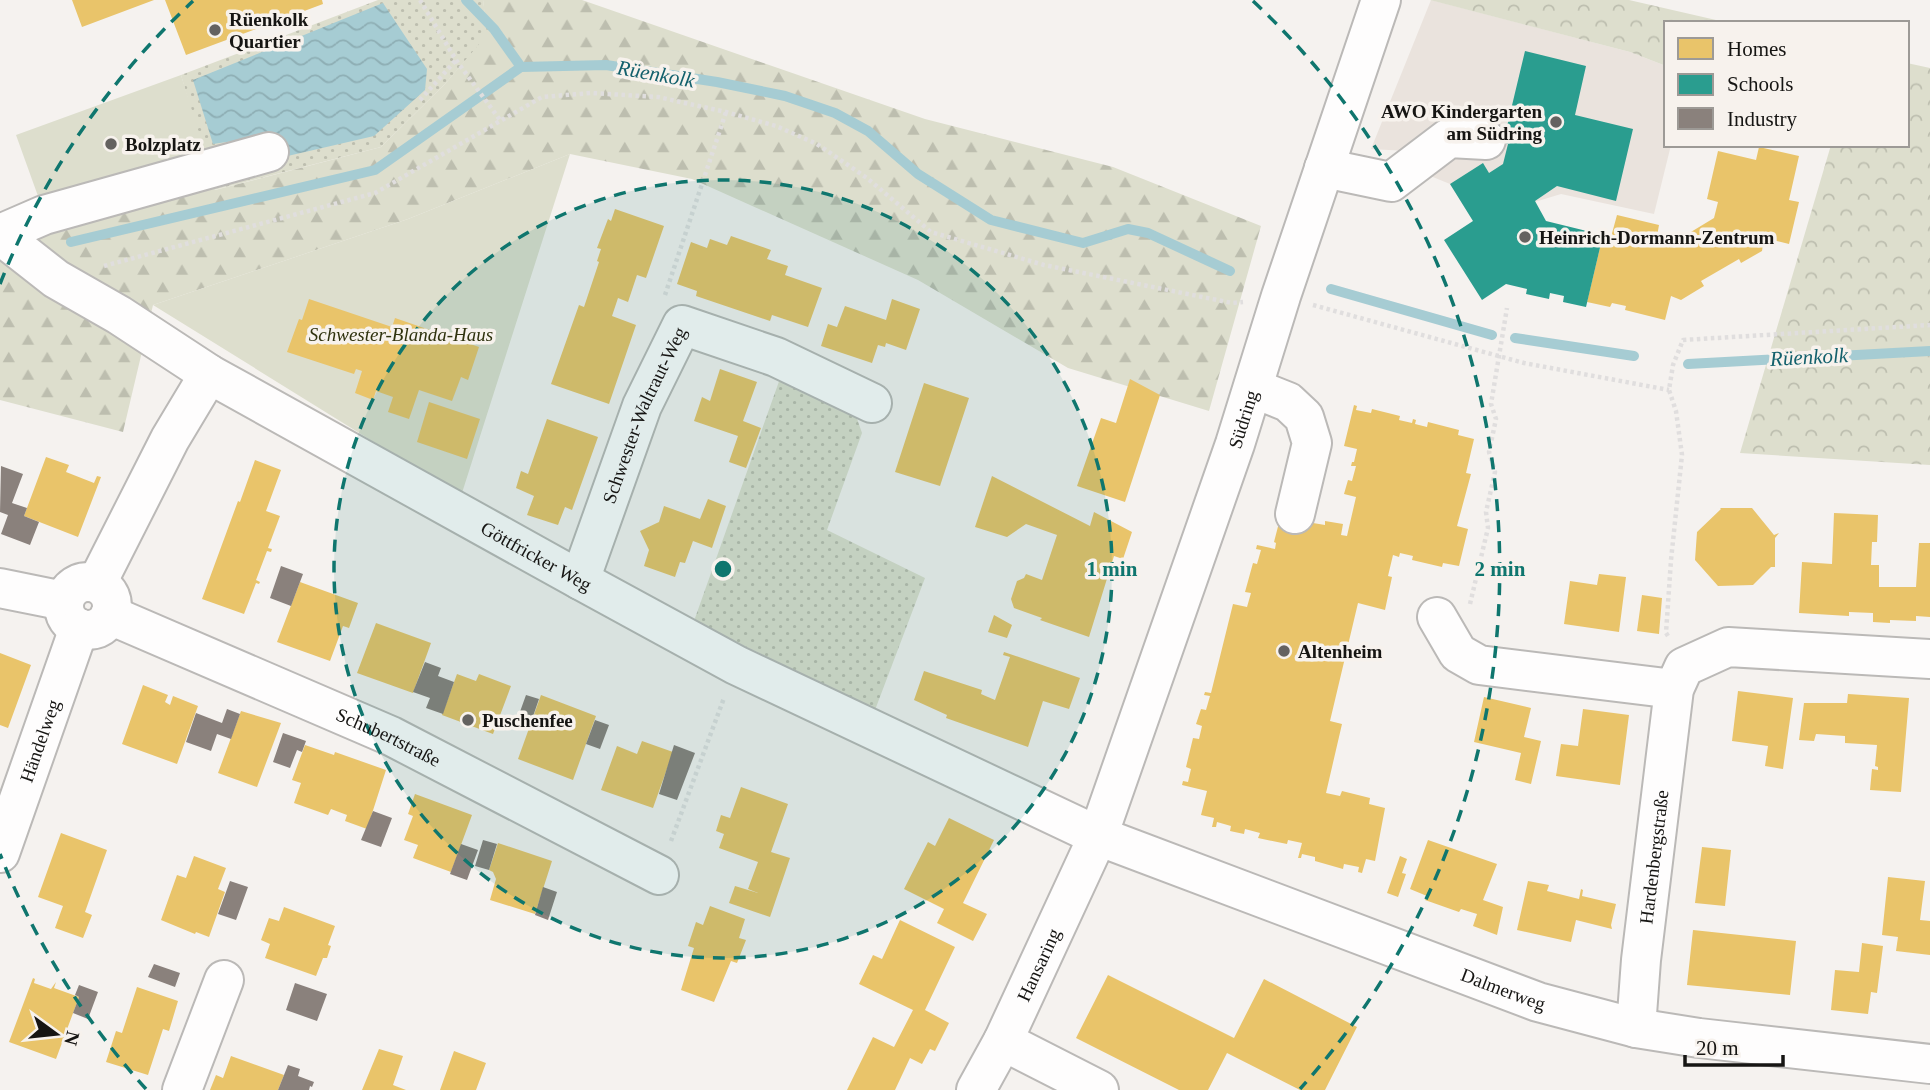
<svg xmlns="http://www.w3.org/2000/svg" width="1930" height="1090" font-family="'Times New Roman',serif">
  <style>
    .built { fill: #eae3dd }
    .grass { fill: url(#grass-dots) }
    .forest { fill: url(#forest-firs) }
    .park { fill: url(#park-crowns) }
    .garden { fill: #dddecd }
    .water { fill: url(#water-waves) }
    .homes { fill: #e9c46a }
    .schools { fill: #2a9d8f }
    .industry { fill: #8a817c }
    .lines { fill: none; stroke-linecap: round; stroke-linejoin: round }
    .stream { stroke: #a6ccd3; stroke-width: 10 }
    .minor-casing { stroke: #bbb9b7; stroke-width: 42 }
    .path { stroke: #e0dede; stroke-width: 4.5; stroke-dasharray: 3.5 3.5; stroke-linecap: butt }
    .minor { stroke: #fefdfd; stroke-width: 38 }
    .ring { fill: none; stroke: #0f766e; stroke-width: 3.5; stroke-dasharray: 12 9 }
    .poi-dot { fill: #646260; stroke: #f7f2ed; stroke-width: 2.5 }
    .labels { text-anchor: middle; stroke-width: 7; stroke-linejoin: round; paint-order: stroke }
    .poi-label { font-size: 19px; font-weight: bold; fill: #161513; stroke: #f7f2ed; text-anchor: start }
    .park-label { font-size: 19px; font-style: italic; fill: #2f320e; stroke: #f7f2ed }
    .street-label { font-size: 19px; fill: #161513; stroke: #f7f2ed }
    .water-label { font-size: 21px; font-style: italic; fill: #13606c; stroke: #f7f2ed }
    .centre { fill: #0f766e; stroke: #f7f2ed; stroke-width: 3.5 }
    .ring-label { font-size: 21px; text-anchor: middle; font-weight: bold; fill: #0f766e; stroke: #f7f2ed; stroke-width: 7; stroke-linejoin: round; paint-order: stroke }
  </style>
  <defs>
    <pattern id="grass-dots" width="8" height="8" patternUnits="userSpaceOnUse" patternTransform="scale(1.75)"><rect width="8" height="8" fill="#dddecd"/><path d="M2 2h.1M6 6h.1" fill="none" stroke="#bdbeaf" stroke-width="1.8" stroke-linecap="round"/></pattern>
    <pattern id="forest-firs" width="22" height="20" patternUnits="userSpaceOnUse" patternTransform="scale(1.75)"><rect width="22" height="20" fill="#dddecd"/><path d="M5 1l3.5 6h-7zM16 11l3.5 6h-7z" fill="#bdbeaf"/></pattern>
    <pattern id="park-crowns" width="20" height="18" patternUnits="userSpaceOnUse" patternTransform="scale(1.75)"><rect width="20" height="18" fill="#dddecd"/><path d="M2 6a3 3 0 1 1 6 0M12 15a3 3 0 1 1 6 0" fill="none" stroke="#bdbeaf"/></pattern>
    <pattern id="water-waves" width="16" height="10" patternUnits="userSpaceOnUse" patternTransform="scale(1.75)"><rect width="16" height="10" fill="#a6ccd3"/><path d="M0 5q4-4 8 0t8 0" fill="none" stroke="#8eaeb4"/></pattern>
  </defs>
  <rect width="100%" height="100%" fill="#f5f2ef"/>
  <path class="built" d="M1431,0L1630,52L1666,66V145H1671L1654,214L1561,194L1473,221L1450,184L1423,173L1407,151L1371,149Z"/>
  <path class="grass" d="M378,0H483L488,35L445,84L381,147L214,190L181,75Z
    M782,373L854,410L862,433L827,530L925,578L875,710L694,621Z"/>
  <path class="forest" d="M483,0H582L925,119L1113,167L1261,226L1209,411L1068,368L918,280L692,179L570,154L408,219L153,305L123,432L0,400V214L209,168L215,190L381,147L445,84L487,35Z"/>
  <path class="park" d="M1430,0H1629L1729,23H1666V66L1630,52Z
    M1907,63L1930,68V465L1740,453L1831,145H1907Z"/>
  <path class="garden" d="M181,75L205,152L43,210L16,135Z
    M570,154L461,496L153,305L408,219Z"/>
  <path class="water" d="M383,3L427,69L425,90L374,136L279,158L274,135L213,144L193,80Z"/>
  <path class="homes" d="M72,0H154L82,27Z
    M165,0H322L323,4L186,55Z
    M1759,147L1799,156L1789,200L1799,202L1789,244L1764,238L1762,251L1741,263L1739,259L1701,281L1704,286L1681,300L1671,296L1665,320L1625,310L1626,306L1612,303L1610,307L1587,302L1603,235L1611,237L1617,215L1659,225L1657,236L1676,241L1714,218L1718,202L1707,199L1718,151L1756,160Z
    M615,209L664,226L646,278L637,275L628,302L618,298L612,316L636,325L609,404L551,384L579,305L584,307L599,262L597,261L601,249L597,248L608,219L611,221Z
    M731,236L771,250L767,259L788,266L785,275L822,288L808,327L772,315L770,321L696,296L697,291L677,284L691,242L707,248L710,239L727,245Z
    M309,299L392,327L395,318L479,347L468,380L461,377L452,401L419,390L409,419L388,412L393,397L376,391L373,400L355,393L362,371L356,369L354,374L287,352L299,319L302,320Z
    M892,299L920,309L906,350L886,343L885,347L878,345L872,363L821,346L828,324L837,327L845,306L886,320Z
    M720,369L757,382L743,421L761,428L746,468L729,462L738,436L694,421L702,397L710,401Z
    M1130,379L1160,395L1125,502L1077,486L1101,418L1116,423Z
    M924,383L969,398L940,486L895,472Z
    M429,402L480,419L467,459L417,442Z
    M1354,405L1357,406L1356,410L1371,413L1372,409L1400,416L1399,420L1412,423L1413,419L1416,420L1415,424L1427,427L1428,422L1459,430L1458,435L1474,439L1466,473L1471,474L1457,526L1468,529L1459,566L1443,563L1442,567L1412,560L1413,556L1400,553L1399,557L1393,555L1388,576L1392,577L1385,610L1358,603L1330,721L1342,724L1326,793L1340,796L1342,791L1370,798L1369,804L1385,808L1375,861L1366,859L1362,873L1358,872L1359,867L1344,864L1343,869L1315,861V857L1302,854L1301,858H1298L1302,843L1288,840L1287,844L1258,838L1260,833L1245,829L1244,834L1230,831L1231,826L1217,822L1216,827H1212L1214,818L1201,815L1207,791L1182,785L1183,781L1188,782L1191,769L1186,767L1193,738L1199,739L1202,726L1196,724L1201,709L1206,710L1210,696L1204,695L1205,692L1211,693L1233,604L1247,607L1251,593L1245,592L1253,563L1257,564L1261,550L1256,549L1257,545L1275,549L1276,543L1274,542L1282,511L1313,518V523L1325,525V521L1343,524L1341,535L1347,536L1356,497L1344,494L1348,480L1352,481L1356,466H1351L1352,462H1354L1357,449L1344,446Z
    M547,419L598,437L572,510L565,507L558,525L527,515L534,496L516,488L521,471L528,474Z
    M46,457L69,465L66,472L94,483L97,476L101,477L78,537L24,516Z
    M255,460L281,470L266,511L280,516L268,548L272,549L271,552L267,551L256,580L260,582L259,584L256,583L244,614L202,599L238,501L240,502Z
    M992,476L1090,526L1094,512L1132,532L1123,559L1114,556L1089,637L1040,620L1042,618L1014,608L1011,599L1017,581L1024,578L1026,574L1042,580L1057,535L1026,524L1007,537L975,527Z
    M708,499L726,506L712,548L693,541L685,563L680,562L675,577L644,566L649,550L640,531L659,522L664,506L700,519Z
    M1720,508H1752L1774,535L1779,533L1775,538V567H1771L1753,585L1718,586L1695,560L1697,532L1721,509Z
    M1834,513L1878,515L1877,542H1872L1871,565H1879V587H1916L1919,543H1930V617L1916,616V621L1890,620V623L1873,622V613L1849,612V616L1799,613L1802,562L1832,564Z
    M1599,574L1626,577L1619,632L1564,624L1570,581L1597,585Z
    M300,582L358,603L349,628L343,626L330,661L277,642Z
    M1642,595L1662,598L1659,634L1637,631Z
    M994,615L1012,625L1007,638L988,632Z
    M376,623L431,643L413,693L357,673Z
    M1004,652L1080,678L1069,709L1043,701L1028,747L946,718L947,715L914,700L924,671L982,690L981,694L995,700L1010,657L1003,655Z
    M0,653L31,665L8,728L0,725Z
    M457,674L476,681L479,674L511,686L493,734L442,715Z
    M143,685L168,695L165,702L170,705L173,696L198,706L177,764L122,744Z
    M1738,691L1793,698L1783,769L1765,766L1768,746L1732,741Z
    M1848,694L1909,698L1901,792L1870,790L1872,769L1878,770V767L1875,766L1877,745L1845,743V736L1816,734L1814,741L1799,740L1804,703H1847Z
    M541,695L596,716L573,780L518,759Z
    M1484,697L1531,708L1524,737L1541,741L1531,784L1515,780L1521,753L1474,742Z
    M1583,709L1629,715L1620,785L1556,776L1561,744L1578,746Z
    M241,711L281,723L257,787L218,773Z
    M642,741L673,752L653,808L601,790L617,746L637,754Z
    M305,745L334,755L335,752L386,770L367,829L345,821L347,815L331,809L328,815L294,803L301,783L292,780Z
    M741,787L788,804L771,852L790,858L770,917L729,903L735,886L758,893L748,889L758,862L719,848L724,834L716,831L721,815L730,818Z
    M415,794L472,815L451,872L413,858L418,845L404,840L413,816L408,814Z
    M949,818L994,840L963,903L987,914L973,941L937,923L944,909L904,889L928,842L935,846Z
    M61,833L107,850L85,912L92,915L83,938L55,928L63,906L38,897Z
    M1428,840L1497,864L1483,900L1503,907L1497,935L1473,926L1477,914L1461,909L1459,912L1425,900L1427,896L1410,889Z
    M498,843L552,861L535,914L490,900L496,879L493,872L489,870Z
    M1702,847L1731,850L1725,906L1695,903Z
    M194,856L226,868L218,889L225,892L209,937L196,932L195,934L161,920L177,875L186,878Z
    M1400,856L1407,859L1402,873L1406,874L1398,897L1387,893Z
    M1888,877L1925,881L1920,920L1930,921V955L1896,951L1898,937L1882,935Z
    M1528,881L1549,885L1547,891L1579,899L1581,889L1583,890L1582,896L1616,904L1611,925L1612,929L1576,920L1571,942L1517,930Z
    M710,906L745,919L739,938L746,940L737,963L731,961L714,1002L681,990L694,948L688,946L696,922L703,925Z
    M284,907L335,926L328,945L331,946L327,958H323L316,976L265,958L270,944L261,940L269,918L279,921Z
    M900,920L955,947L925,1010L949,1023L935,1051L930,1049L922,1064L910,1058L895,1090H847L873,1037L894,1047L913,1010L859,984L873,955L882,959Z
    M1693,930L1796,941L1790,995L1687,985Z
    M1862,943L1883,946L1877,993L1871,992L1868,1014L1831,1010L1835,970L1859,972Z
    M1108,975L1234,1038L1264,979L1357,1027L1325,1090H1300L1227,1053L1208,1090H1179L1076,1038Z
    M33,978L35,979L34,983L51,989L56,982L54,988L79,997L56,1059L9,1042Z
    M137,987L178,1001L169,1031L163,1029L148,1075L106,1062L116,1031L122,1033Z
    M379,1049L403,1056L393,1085L406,1090H362Z
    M454,1051L486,1063L476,1090H440Z
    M231,1056L284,1075L278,1090H210L216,1075L223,1078Z"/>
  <path class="schools" d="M1525,51L1586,66L1575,115L1633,129L1616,201L1557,186L1535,201L1546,221L1603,235L1586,307L1563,302L1564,296L1550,293L1549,299L1526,294L1527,289L1506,284L1482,300L1444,240L1473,221L1450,184L1483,163L1489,173L1503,164L1508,144L1503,143Z"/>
  <path class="industry" d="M1,466L23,474L12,503L27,508L24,516L39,522L30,545L1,534L8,515L0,512Z
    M281,566L303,574L291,606L270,598Z
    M425,662L441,668L438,676L454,682L443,714L426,708L430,698L413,692Z
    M526,695L539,699L530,725L517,720Z
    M227,709L240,714L231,739L217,734L211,751L186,742L196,713L222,723Z
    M595,720L609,725L600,749L586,744Z
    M283,733L306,741L302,752L297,750L290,768L273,762Z
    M674,745L695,753L677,800L659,794Z
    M373,811L392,818L381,847L361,840Z
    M483,840L497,844L489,870L475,866Z
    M461,844L478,850L467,880L450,874Z
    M230,881L248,887L236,920L218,914Z
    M543,887L557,892L548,920L535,915Z
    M154,964L180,973L175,987L148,977Z
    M295,983L327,994L317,1021L286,1010Z
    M79,985L98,992L88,1019L73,1013L79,997L75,995Z
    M288,1065L300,1069L298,1076L314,1082L312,1087L310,1086L309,1090H278Z"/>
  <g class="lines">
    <path class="stream" d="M466,0L494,29L521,67
      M71,242L375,170L521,67L606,65L717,82L785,96L835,113L868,131L918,174L991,220L1083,243L1128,229L1148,233L1230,271
      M1331,289L1492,335
      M1515,338L1634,356
      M1688,364L1930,351"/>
    <g class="minor-casing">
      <g id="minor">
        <path d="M1324,168L1391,182L1449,138L1486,140"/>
        <path d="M0,234L44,215L269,152"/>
        <path id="s1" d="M0,235L56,279L119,315L209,374L580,580L736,665L1098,836L1538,1002L1636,1028L1699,1038L1930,1064"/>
        <path d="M1253,388L1288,402L1304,417L1312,443L1295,514"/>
        <path id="s2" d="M580,580L642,406L682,325L776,357L872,403"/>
        <circle cx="88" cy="606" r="24"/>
        <path d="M97,583L170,439L209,374"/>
        <path d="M0,588L64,601"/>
        <path id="s3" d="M110,615L391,736L659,875"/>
        <path d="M1437,617L1458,653L1479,665L1674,689"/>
        <path id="s4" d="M0,853L79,628"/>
        <path id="s5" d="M1636,1028L1641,960L1674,689L1684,667L1728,647L1930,659"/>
        <path d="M1003,1041L1099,1090"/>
        <path d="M182,1090L224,980"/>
        <path id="s6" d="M976,1090L1003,1041L1098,836L1235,444L1281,296L1381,0"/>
      </g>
    </g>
    <path class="path" d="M420,0L456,60L500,120
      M420,100L456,60
      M104,266L375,193L542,97L591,93L658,97L726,112L776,126L817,144L867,178L931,232L1044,265L1232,303L1243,302
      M665,295L726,112
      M1313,305L1524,363L1669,390
      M1470,604L1488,528L1486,512L1495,472L1489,452L1496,419L1491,404L1507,308
      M1668,636L1666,633L1671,560L1682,455L1676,411L1669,390L1673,365L1683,340L1930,325
      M671,841L724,698"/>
    <use href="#minor" class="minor"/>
  </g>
  <circle cx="723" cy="569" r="389" fill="#0f766e" fill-opacity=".12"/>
  <g class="ring">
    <circle cx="723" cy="569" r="389"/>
    <path d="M146 1089A777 777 0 0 1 0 854M0 284A777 777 0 0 1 193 1M1253 1A777 777 0 0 1 1300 1089"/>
  </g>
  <g class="poi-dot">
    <circle cx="215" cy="30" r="7"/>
    <circle cx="1556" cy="122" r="7"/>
    <circle cx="111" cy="144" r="7"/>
    <circle cx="1525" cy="237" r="7"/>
    <circle cx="1284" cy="651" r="7"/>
    <circle cx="468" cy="720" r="7"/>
  </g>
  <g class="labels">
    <g class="poi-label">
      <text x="229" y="26">Rüenkolk<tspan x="229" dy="22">Quartier</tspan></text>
      <text x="1542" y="118" text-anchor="end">AWO Kindergarten<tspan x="1542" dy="22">am Südring</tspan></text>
      <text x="125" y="151">Bolzplatz</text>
      <text x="1539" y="244">Heinrich-Dormann-Zentrum</text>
      <text x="1298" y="658">Altenheim</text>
      <text x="482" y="727">Puschenfee</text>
    </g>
    <g class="park-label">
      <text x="401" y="341">Schwester-Blanda-Haus</text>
    </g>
    <g class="street-label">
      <text dy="7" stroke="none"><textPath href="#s2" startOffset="177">Schwester-Waltraut-Weg</textPath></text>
      <text dy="7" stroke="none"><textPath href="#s6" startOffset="723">Südring</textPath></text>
      <text dy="7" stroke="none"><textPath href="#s1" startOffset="626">Göttfricker Weg</textPath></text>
      <text dy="7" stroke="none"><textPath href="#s3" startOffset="304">Schubertstraße</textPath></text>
      <text dy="7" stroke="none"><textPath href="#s4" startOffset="119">Händelweg</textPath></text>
      <text dy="7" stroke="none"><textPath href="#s5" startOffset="172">Hardenbergstraße</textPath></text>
      <text dy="7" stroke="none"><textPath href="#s6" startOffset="140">Hansaring</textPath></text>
      <text dy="7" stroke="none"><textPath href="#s1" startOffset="1687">Dalmerweg</textPath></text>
    </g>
    <g class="water-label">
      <text transform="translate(656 74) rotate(10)" y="7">Rüenkolk</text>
      <text transform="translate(1809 357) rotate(-3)" y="7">Rüenkolk</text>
    </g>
  </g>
  <circle cx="723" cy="569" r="10" class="centre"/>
  <g class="ring-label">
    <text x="1112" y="576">1 min</text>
    <text x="1500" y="576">2 min</text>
  </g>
  <rect x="1664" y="21" width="245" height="126" fill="#f7f2ed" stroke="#9d9a96" stroke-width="2"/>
  <rect x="1678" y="38" width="35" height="21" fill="#e9c46a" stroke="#9d9a96" stroke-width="2"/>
  <text x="1727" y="56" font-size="21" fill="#161513">Homes</text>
  <rect x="1678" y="74" width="35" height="21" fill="#2a9d8f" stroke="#9d9a96" stroke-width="2"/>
  <text x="1727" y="91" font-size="21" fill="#161513">Schools</text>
  <rect x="1678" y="108" width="35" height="21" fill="#8a817c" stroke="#9d9a96" stroke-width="2"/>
  <text x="1727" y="126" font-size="21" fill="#161513">Industry</text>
  <g transform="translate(56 1034) rotate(105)" stroke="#f7f2ed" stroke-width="5" paint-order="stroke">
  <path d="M0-5L12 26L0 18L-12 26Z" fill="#161513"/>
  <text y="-10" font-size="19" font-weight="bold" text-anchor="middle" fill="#161513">N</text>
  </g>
  <path d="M1685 1055v10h98v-10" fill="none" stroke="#161513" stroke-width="3.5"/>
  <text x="1696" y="1055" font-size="21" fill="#161513" stroke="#f7f2ed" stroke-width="5" paint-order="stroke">20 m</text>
</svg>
